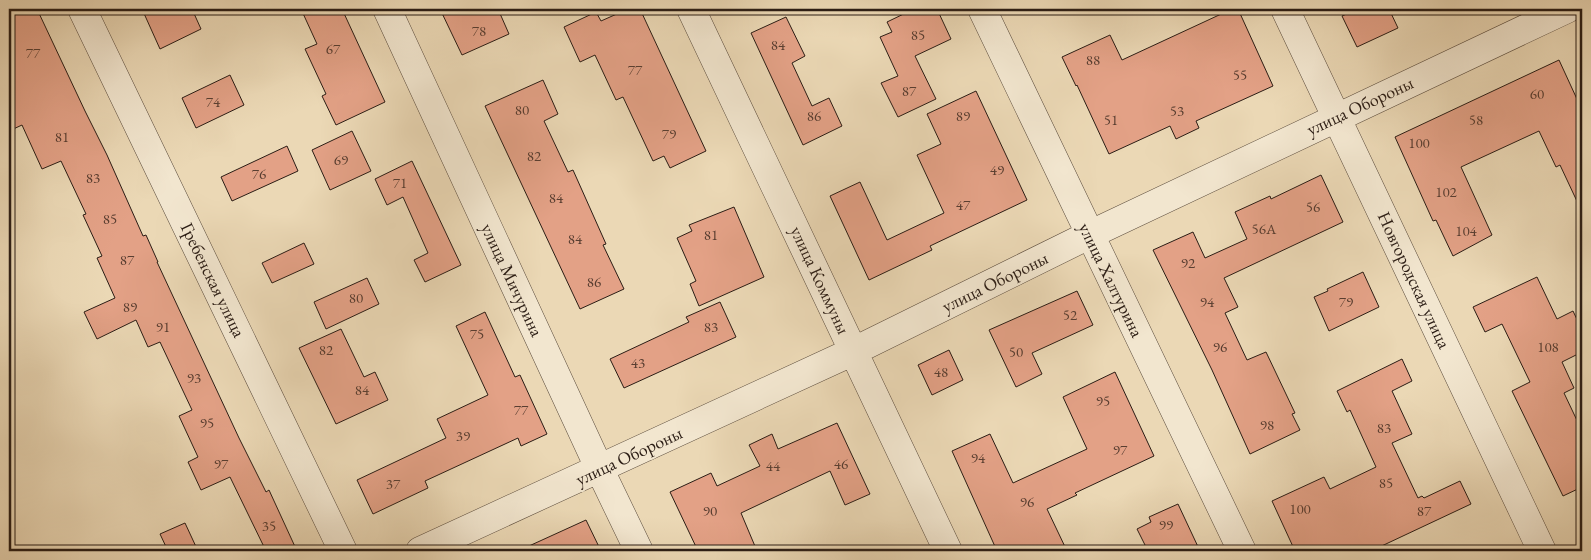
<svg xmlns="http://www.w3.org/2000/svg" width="1591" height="560" font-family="'EB Garamond',serif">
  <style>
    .building { fill: #e3a186; stroke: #2b1d15 }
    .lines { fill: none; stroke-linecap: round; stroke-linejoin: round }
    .minor-casing { stroke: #5b4c3d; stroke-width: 29 }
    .minor { stroke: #f2e6cf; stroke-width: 28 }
    .labels { text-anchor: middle; stroke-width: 4; stroke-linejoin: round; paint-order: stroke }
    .number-label { font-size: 15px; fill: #593e31 }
    .street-label { font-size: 18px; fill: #2b1d15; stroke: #f2e6cf }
  </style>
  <rect width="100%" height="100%" fill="#ebd8b5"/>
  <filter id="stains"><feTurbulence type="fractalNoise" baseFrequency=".004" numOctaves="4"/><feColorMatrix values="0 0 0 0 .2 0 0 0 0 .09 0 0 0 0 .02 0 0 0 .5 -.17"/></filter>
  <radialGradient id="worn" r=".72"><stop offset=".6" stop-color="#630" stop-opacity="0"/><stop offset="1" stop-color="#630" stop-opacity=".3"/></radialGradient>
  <path class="building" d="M9,9H37L85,111L107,155L143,236L146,235L158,262H157L239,438L266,492L269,490L297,551H266L230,477L201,490L188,462L198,457L179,416L192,410L160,342L148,347L136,320L97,339L84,312L115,298L97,258L102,256L83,215L86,214L61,161L42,169L22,125L9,131Z
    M142,9H192L201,29L160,49Z
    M301,9H342L385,102L336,125L322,96L326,94L305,49L317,44Z
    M440,9H498L509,34L462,55Z
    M628,9H640L706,151L670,168L664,156L653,161L623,97L616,100L595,55L580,62L564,27L596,12L601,21Z
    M914,9H937L951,39L915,56L936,99L898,117L881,83L898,76L880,37L892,32L887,22Z
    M1232,9H1238L1273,86L1196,121L1199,128L1176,139L1170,126L1109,154L1077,85L1076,86L1062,57L1110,35L1122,60Z
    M1358,9H1389L1398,28L1357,47L1342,16Z
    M786,17L805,56L792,63L812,106L829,98L842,126L803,145L751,33Z
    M1559,60L1582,110V212L1560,165L1556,167L1539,131L1461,167L1492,235L1453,256L1436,220L1433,221L1395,137Z
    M230,75L244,105L196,128L182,98Z
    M543,80L558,114L544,121L568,172L573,170L606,244L603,245L624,289L580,309L485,106Z
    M976,91L1027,200L930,246L932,250L869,280L830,196L860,182L887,240L944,213L917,155L941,144L927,114Z
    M352,131L371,171L330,190L312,150Z
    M287,146L298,171L232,201L221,177Z
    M412,161L461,265L425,282L414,260L428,253L403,197L387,205L375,179Z
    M1321,175L1343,222L1224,278L1238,307L1225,313L1247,360L1266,352L1295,413L1292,414L1300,430L1250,454L1212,370L1153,250L1193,232L1205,258L1247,239L1235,212L1270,196L1271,199Z
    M734,207L764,277L699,306L690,284L696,281L677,238L692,231L689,225Z
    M304,243L314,264L272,283L262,263Z
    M1363,272L1379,307L1329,331L1314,297L1328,291L1327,289Z
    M1537,277L1557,319L1573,311L1582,330V352L1562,362L1574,388L1564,393L1582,431V487L1563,496L1512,391L1530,382L1502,324L1485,332L1473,307Z
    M367,278L379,304L326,329L314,302Z
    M1077,291L1093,325L1032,353L1042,374L1016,387L989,330Z
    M720,302L736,337L624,388L610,359L689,322L686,317Z
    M485,312L515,377L520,375L547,434L521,446L518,438L425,481L428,488L373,514L357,480L446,438L437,419L488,395L456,326Z
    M341,329L364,377L375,372L388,400L336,424L299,348Z
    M949,350L963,380L932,395L918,365Z
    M1402,359L1412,381L1392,391L1412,434L1392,443L1418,498L1422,496L1424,498L1460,481L1471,504L1371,551H1295L1272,501L1324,477L1330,489L1376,467L1350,410L1347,412L1337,391Z
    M1115,372L1154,456L1075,493L1077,495L1047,509L1067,551H997L952,451L990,434L1013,483L1087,449L1063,397Z
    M837,423L870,494L845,505L830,471L741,513L757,551H698L670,492L711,473L717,486L760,466L749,445L772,434L778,449Z
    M1178,504L1200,551H1148L1137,529L1151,522L1149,517Z
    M586,520L601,551H518Z
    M185,523L198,551H168L160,534Z"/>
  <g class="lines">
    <g class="minor-casing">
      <path id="minor" d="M82,9L343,551
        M387,9L600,470L639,551
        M691,9L948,551
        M982,9L1242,551
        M1285,9L1542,551
        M420,551L854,351L1089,235L1567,9"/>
    </g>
    <use href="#minor" class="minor"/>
  </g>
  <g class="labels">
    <g class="number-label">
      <text x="479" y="36">78</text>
      <text x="918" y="40">85</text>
      <text x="778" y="50">84</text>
      <text x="333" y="54">67</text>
      <text x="33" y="58">77</text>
      <text x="1093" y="65">88</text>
      <text x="635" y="75">77</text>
      <text x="1240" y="80">55</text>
      <text x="909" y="96">87</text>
      <text x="1537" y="99">60</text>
      <text x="213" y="107">74</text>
      <text x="522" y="115">80</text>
      <text x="1177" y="116">53</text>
      <text x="814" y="121">86</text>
      <text x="963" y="121">89</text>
      <text x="1111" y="125">51</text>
      <text x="1476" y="125">58</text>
      <text x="669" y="139">79</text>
      <text x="62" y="142">81</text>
      <text x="1419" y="148">100</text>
      <text x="534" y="161">82</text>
      <text x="341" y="165">69</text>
      <text x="997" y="175">49</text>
      <text x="259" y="179">76</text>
      <text x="93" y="183">83</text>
      <text x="400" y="188">71</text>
      <text x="1446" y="197">102</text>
      <text x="556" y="203">84</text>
      <text x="963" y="210">47</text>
      <text x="1313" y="212">56</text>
      <text x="110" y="224">85</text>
      <text x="1264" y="234">56А</text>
      <text x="1466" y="236">104</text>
      <text x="711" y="240">81</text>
      <text x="575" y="244">84</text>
      <text x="127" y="265">87</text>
      <text x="1188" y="268">92</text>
      <text x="594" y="287">86</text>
      <text x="356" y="303">80</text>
      <text x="1207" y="307">94</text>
      <text x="1346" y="307">79</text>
      <text x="130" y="312">89</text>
      <text x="1070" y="320">52</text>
      <text x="163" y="332">91</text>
      <text x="711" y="332">83</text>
      <text x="477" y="339">75</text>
      <text x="1220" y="352">96</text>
      <text x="1548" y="352">108</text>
      <text x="326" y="355">82</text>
      <text x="1016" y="357">50</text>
      <text x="638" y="368">43</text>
      <text x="941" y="377">48</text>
      <text x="194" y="383">93</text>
      <text x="362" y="395">84</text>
      <text x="1103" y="406">95</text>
      <text x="521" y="415">77</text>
      <text x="207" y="428">95</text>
      <text x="1267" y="430">98</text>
      <text x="1384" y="433">83</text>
      <text x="463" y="441">39</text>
      <text x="1120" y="455">97</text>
      <text x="978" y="463">94</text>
      <text x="221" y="469">97</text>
      <text x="841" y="469">46</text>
      <text x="773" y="471">44</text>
      <text x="1386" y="488">85</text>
      <text x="393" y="489">37</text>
      <text x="1027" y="507">96</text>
      <text x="1300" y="514">100</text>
      <text x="710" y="516">90</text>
      <text x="1424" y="516">87</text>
      <text x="1166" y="530">99</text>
      <text x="269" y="531">35</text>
    </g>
    <g class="street-label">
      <text transform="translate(1360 106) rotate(-25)" y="6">улица Обороны</text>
      <text transform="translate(213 280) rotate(64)" y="6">Гребенская улица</text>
      <text transform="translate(512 280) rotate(65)" y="6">улица Мичурина</text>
      <text transform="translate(820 280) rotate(65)" y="6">улица Коммуны</text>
      <text transform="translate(1111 280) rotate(64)" y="6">улица Халтурина</text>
      <text transform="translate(1414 280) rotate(65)" y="6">Новгородская улица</text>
      <text transform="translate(995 282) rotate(-26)" y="6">улица Обороны</text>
      <text transform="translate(629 456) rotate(-25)" y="6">улица Обороны</text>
    </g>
  </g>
  <rect width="1591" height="560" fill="none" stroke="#ebd8b5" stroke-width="30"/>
  <rect x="10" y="10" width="1571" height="540" fill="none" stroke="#2b1d15" stroke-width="2.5"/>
  <rect x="15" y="15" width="1561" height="530" fill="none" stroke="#2b1d15"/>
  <rect width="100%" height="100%" filter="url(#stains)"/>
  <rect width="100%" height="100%" fill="url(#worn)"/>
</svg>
